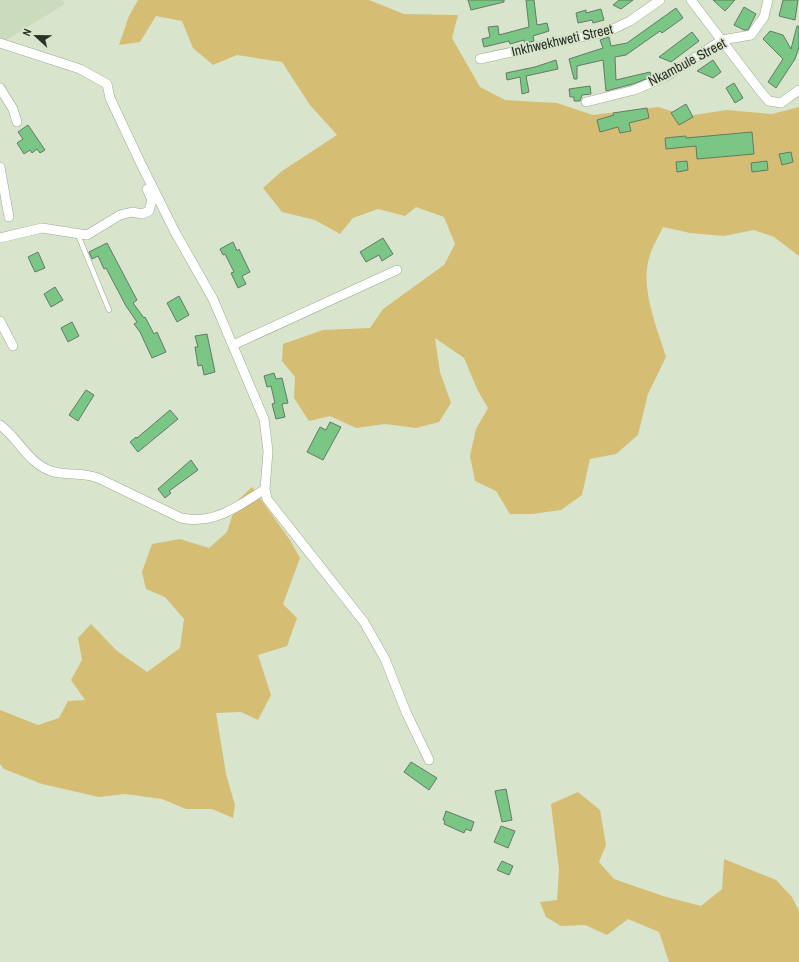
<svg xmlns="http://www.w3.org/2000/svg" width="799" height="962" font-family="'Archivo Narrow',sans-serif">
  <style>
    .built { fill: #cbdcbc }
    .green { fill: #d5be74 }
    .building { fill: #79c685; stroke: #657967 }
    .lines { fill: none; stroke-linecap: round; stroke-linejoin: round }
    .lane-casing { stroke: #9ca891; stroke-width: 5.5 }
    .street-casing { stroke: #9ca891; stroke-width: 10 }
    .lane { stroke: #fff; stroke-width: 4.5 }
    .street { stroke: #fff; stroke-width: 9 }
    .labels { text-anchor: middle; stroke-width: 3.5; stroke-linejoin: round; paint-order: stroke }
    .street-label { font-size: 14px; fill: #2c3127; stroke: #d8e5cc }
  </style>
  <rect width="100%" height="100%" fill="#d8e5cc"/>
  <path class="built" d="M0,0H62L65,4L0,44Z"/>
  <path class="green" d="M138,0H369L404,14L458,15L452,38L480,87L505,100L557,103L593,115L658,107L688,116L726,110L772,114L799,107V256L774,237L754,230L724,236L690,233L663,227C659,236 653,245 650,255C639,286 657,327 666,357L648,394L638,435L616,454L590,459L582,495L561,510L532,514H510L496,491L475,481L470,456L476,429L488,408L478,391L464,358L435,338L440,372L451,403L439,422L416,428L385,424L356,428L330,416L309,421L294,398L295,377L282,361L283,344L323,330L370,328L383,309L444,265L455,244L444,217L416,207L405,216L378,209L353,218L340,234L315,220L282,212L263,188L282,171L337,135L310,105L282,62L237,55L213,65L193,48L182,21L156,16L140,42L119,45L129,16Z
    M252,487L290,540L300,558L283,604L297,618L287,646L258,655L271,695L258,720L241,712L216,713L226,774L235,805L233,818L212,809H186L162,799L125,794L99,797L42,784L4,769L0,764V710L38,725L59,718L68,701L85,700L71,680L82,660L78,638L91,624L117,651L147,672L180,648L184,619L165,597L146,589L142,572L152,544L180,539L209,548L227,532L237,501Z
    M578,792L600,810L606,845L599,862L614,879L663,896L701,906L722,889L724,859L776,880L792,897L799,911V962H669L659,932L628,919L607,935L585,925L561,926L546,917L540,902L557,900L559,870L551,804Z"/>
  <path class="building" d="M468,0H504V2L471,10Z
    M526,0H534L537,25L547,23L549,31L533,36L534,41L525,43L524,40L510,44L509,41L484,47L482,39L490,37L488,27L498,26L499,35L529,27Z
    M619,0H633L621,9L613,5Z
    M713,0H735L725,11Z
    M783,0H798L795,20L779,16Z
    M744,7L756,14L748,30H744L734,25Z
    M676,8L683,18L662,33L660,31L626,55L615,57L616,80L650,72L651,77L633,84L606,91L603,60L577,66V79H574L569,59L603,48L600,40L609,37L611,46L627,43Z
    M601,9L604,20L593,23L592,20L578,23L576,13L586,10V13Z
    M797,26H799V47L795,59L776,88L768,82L783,59L763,39L770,31L783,35L791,49Z
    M692,32L699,41L671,62L659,57Z
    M556,60L558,69L526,76L529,92L522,94L520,77L507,80L506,73L535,67Z
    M713,60L721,72L713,78L697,71Z
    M734,83L743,98L735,103L726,88Z
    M590,86L591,94L582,95L580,101H574V97H570L569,89Z
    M686,104L693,117L679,125L671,113Z
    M647,108L649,118L629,123L631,131L620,133L618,127L600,132L597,120L614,115L613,113Z
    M28,125L45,150L40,153L37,149L32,153L30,150L24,154L17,143L23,139L18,132Z
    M752,132L754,154L697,159L696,146L666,149L665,138L686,136V138Z
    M791,152L793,162L782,165L779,154Z
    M687,161L688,170L677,172L676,162Z
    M767,161L768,170L752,172L751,163Z
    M383,238L393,254L382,261L379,255L366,262L360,252Z
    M233,242L237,251L239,249L250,272L242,276L246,284L238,288L231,273L234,272L225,254L223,255L220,249Z
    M107,243L137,300L133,303L144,318L145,317L154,334L157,332L166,352L152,358L140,332L134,324L137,322L126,306L106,268L104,269L98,256L92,259L89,252Z
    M38,252L45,268L35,272L28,257Z
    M55,287L63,300L51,307L44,294Z
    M179,296L189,315L177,322L167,303Z
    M72,322L79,336L68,342L61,328Z
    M207,334L215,372L204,375L202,365L198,366L195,347H198L195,336Z
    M274,373L276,379L282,378L288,403L282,404L285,417L276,419L272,404L275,403L271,386L267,387L264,376Z
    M86,390L94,395L78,421L69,415Z
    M170,410L178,419L138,452L130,442L136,437L137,438Z
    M330,422L341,427L323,460L307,452L320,427L326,430Z
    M191,460L198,470L169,491L171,493L165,498L158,489Z
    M411,762L437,778L429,790L404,772Z
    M506,789L512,820L502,822L495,791Z
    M446,811L474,822L471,831L466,829L464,833L444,824L445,821L443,820Z
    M501,826L515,831L508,848L494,842Z
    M502,861L513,866L509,875L497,870Z"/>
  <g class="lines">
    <g class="lane-casing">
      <path id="lane" d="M80,235H78L109,310"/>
    </g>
    <g class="street-casing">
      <path id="street" d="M691,0L761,92L769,101L781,103L799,90
        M0,43L80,69L107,84L110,98L141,164L175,232L213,299L264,419L268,451L265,489L267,499L364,622L385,659L406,712L429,760
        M480,59L609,31L630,21L660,0
        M0,88L13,109L17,122
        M586,102L634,90L665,77L722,40L751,35L764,17L768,0
        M0,167L9,217
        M0,238L42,228L87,235L120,215L132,212L142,214L149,211L152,200L147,189
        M0,321L13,346
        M233,345L397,270
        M0,425C19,439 28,463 51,471C66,476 81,472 98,478L181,518C214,525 239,506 265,489"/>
    </g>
    <use href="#lane" class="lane"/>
    <use href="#street" class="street"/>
  </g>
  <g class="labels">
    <g class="street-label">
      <text transform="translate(562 40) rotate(-13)" y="5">Inkhwekhweti Street</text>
      <text transform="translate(687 62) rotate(-28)" y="5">Nkambule Street</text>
    </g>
  </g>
  <g transform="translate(36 36) rotate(292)" stroke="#d8e5cc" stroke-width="3" paint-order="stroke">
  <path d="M0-3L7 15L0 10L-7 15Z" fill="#2c3127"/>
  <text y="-6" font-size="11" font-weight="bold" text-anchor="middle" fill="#2c3127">N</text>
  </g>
</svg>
